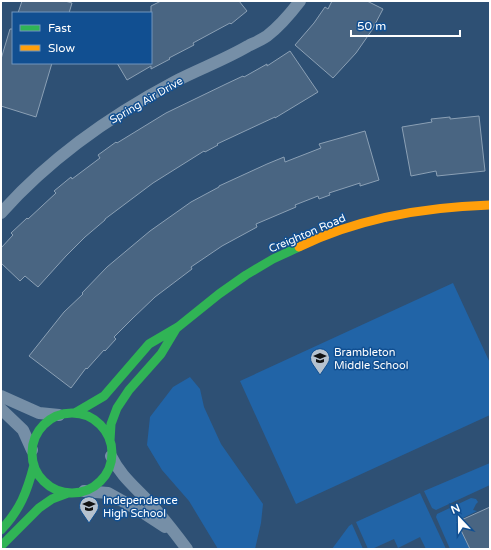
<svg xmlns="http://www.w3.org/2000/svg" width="491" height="550" font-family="'Varela Round',sans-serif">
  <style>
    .green { fill: #2164a7 }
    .building { fill: #496582; stroke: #8ba0b5 }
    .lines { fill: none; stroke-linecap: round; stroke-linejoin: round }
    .street { stroke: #768fa7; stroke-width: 12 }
    .fast { stroke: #30b455; stroke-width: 9 }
    .slow { stroke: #ff9f0a; stroke-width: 9 }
    .labels { text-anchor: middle; stroke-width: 3; stroke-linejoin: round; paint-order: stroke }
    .street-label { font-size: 11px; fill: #fff; stroke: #114f91 }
    .poi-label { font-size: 11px; fill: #fff; stroke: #114f91; text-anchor: start }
  </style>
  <rect width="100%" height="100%" fill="#2e5074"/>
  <path class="green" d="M453,283L490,363V415L296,504L240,381Z
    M190,377L200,389L204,407L221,444L263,504L261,523L255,549H218L189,501L162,470L147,445L150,417L173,387Z
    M490,463V485L436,510L432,508L424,491Z
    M420,493L446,549H426L420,537L398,548L394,539L372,549H368L356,522Z
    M471,498L476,499L478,502L476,504L473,510L477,511L457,521L470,549H450L436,517L437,514Z
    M352,524L363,549H332L349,526Z"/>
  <path class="building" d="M22,1H65L72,3L69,13H18Z
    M161,1H239L247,11L231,24L230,23L193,43L194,45L169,58L170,59L151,69V66L127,80L117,63H151V6Z
    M332,1H367L383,9L372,30L356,53L333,78L295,45L314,23L325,7L328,9Z
    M10,29H13V63H52L36,117L1,106V59Z
    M290,51L318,92L275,118V117L217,144L218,145L205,152L204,151L153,183L105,219V220L85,237L66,256L38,287L25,276L20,281L1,263V248L13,235L11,233L27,218L28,219L56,193L54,191L71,177L72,179L100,158L98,155L116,142L117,143L166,113L226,84L243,76L244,77L267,64V66Z
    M479,116L485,171L437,176L436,171L411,176L402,127L432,122L431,119L450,117V119Z
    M365,131L379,180L360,186V183L329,193L330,195L319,199L318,196L295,205L296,207L256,224L257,227L222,246L191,267L192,269L155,297L133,318L114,337L116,339L105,351L104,350L87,369L86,368L71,388L29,356L64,312L83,294L82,293L107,267L150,231L191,202L219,187V186L267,164L284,157L285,162L321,148L319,144Z
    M490,507V549H470L457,522Z"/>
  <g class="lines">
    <path class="street" d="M1,213C50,158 110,116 174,82C199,69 224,60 248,46C254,43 261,40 267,36C280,26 290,14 300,1
      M1,396L39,413L59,415
      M1,409L23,430L32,450
      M111,456C120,475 134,486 148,501C162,516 175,533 187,549
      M84,491L108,493L142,512L165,527"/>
    <path class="fast" d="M75,413L104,396L149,344L178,327L219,294L246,275L273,259L299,247
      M32 453a40 40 0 1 1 80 0a40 40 0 1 1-80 0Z
      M110,441L111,424L117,408L129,390L161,354L176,329
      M1,530C20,510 27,492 34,465
      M1,546L39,508L52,499L68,493"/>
    <path class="slow" d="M299,247C358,218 425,207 490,205"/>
  </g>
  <defs>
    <g id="school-pin" transform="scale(1)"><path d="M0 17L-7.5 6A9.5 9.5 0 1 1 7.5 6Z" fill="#b6c2ce" stroke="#114f91"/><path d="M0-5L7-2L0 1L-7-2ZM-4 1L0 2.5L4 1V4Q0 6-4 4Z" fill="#111"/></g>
  </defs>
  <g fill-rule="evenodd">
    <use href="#school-pin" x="320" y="358"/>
    <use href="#school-pin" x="89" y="506"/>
  </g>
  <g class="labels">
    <g class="street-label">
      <text transform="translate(146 100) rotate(-30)" y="4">Spring Air Drive</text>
      <text transform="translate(307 233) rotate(-23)" y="4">Creighton Road</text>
    </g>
    <g class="poi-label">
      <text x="334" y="356">Brambleton<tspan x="334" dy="13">Middle School</tspan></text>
      <text x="103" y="504">Independence<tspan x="103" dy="13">High School</tspan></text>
    </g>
  </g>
  <rect width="491" height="550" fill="none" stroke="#ffffff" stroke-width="4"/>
  <rect x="12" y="12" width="140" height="52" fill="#114f91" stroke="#7095bd"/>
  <rect x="20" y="25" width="20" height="6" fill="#30b455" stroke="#7095bd"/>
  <text x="48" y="32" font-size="12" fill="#ffffff">Fast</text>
  <rect x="20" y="45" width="20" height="6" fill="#ff9f0a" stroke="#7095bd"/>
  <text x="48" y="52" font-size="12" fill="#ffffff">Slow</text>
  <g transform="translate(459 518) rotate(338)" stroke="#114f91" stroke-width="3" paint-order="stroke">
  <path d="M0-3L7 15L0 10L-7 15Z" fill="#ffffff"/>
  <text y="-6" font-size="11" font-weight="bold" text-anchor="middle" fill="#ffffff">N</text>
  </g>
  <path d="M351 30v6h109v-6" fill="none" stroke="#ffffff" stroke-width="2"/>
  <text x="357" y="30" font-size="12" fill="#ffffff" stroke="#114f91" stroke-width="3" paint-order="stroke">50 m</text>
</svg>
